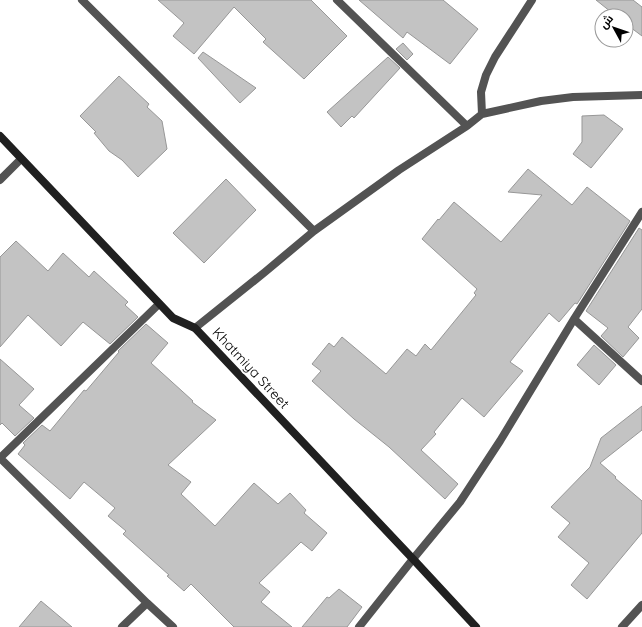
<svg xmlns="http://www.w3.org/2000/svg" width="642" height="627" font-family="Quicksand,Cairo,sans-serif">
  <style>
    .building { fill: #c3c3c3; stroke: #979797 }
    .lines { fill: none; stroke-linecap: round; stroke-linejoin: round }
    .street { stroke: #535353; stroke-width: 8 }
    .secondary { stroke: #202020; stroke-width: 8 }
    .labels { text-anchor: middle; stroke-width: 3.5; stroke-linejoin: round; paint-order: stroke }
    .street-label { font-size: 14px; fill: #000; stroke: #fff }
  </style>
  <rect width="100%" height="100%" fill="#fff"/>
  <path class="building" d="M158,0H311L347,36L304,79L263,42L266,39L234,7L194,54L173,36L184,23Z
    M359,0H443L478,29L450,64L407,32L403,38Z
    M596,0H633L642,7V36L626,24V16H616Z
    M403,43L413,54L407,60L396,49Z
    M203,52L256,88L240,103L198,58Z
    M388,57L400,68L354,118L352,116L341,127L327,112Z
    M119,76L149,104L147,107L162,121L167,149L138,177L122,160L109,151L94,133L96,132L80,116Z
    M604,115L623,129L591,168L573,154L582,142V116Z
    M528,169L572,205L587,187L630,221L577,304L575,303L559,322L549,313L510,362L523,371L484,417L462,398L434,432L436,434L421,450L458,484L445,499L389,447L354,419L312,381L321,371L312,364L329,343L334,347L342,337L386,374L407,349L416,356L425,344L431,350L476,295L474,293L477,289L422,239L438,219L439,220L454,202L501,242L542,195L508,192Z
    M226,179L256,210L204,263L173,233Z
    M639,228L642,230V309L628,327L639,338L623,357L601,336L608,328L586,311Z
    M16,241L48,271L63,253L89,277L94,271L128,302L125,305L138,317L110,344L83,322L61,346L28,315L0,347V257Z
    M146,324L168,343L151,363L193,401L192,402L216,420L168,465L191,482L181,494L215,526L254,483L278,504L290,493L306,510L304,513L327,533L312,551L301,542L259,583L270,592L261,602L292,627H234L191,584L184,591L167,576L169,575L123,534L126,531L108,516L115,508L84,482L70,499L18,454L25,445L23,443L42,425L50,431L84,390L86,391L119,352L118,351Z
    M594,345L616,365L599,385L577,365Z
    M0,359L34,389L19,405L34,418L15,436L2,423L0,425Z
    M642,406V430L600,463L616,477L615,478L642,501V533L587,599L571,585L589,563L558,537L570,523L551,507L590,467L601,438Z
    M339,589L362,607L347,627H302L327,597L329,598Z
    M41,601L72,627H19Z"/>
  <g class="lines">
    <path class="street" d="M82,0L314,231
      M337,0L467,126
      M482,114L481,92L486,75L495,57L532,0
      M0,180L21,159
      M574,319L642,381
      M195,328L265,272L314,231L399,170L467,126L482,114L541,101L573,97L642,95
      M0,458L147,603L173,627
      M0,458L159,304
      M122,627L147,603
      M359,627L413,559L460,502L500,441L574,319L642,212
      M622,627L642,605"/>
    <path class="secondary" d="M0,136L173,318L195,328L413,559L476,627"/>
  </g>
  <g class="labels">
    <g class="street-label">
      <text transform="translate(251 368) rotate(47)" y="5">Khatmiya Street</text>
    </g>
  </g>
  <g transform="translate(614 28) rotate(310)"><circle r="19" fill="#ffffff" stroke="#999999"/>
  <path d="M0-3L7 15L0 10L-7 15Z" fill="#000000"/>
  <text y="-6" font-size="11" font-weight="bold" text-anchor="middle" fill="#000000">ش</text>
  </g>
</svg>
